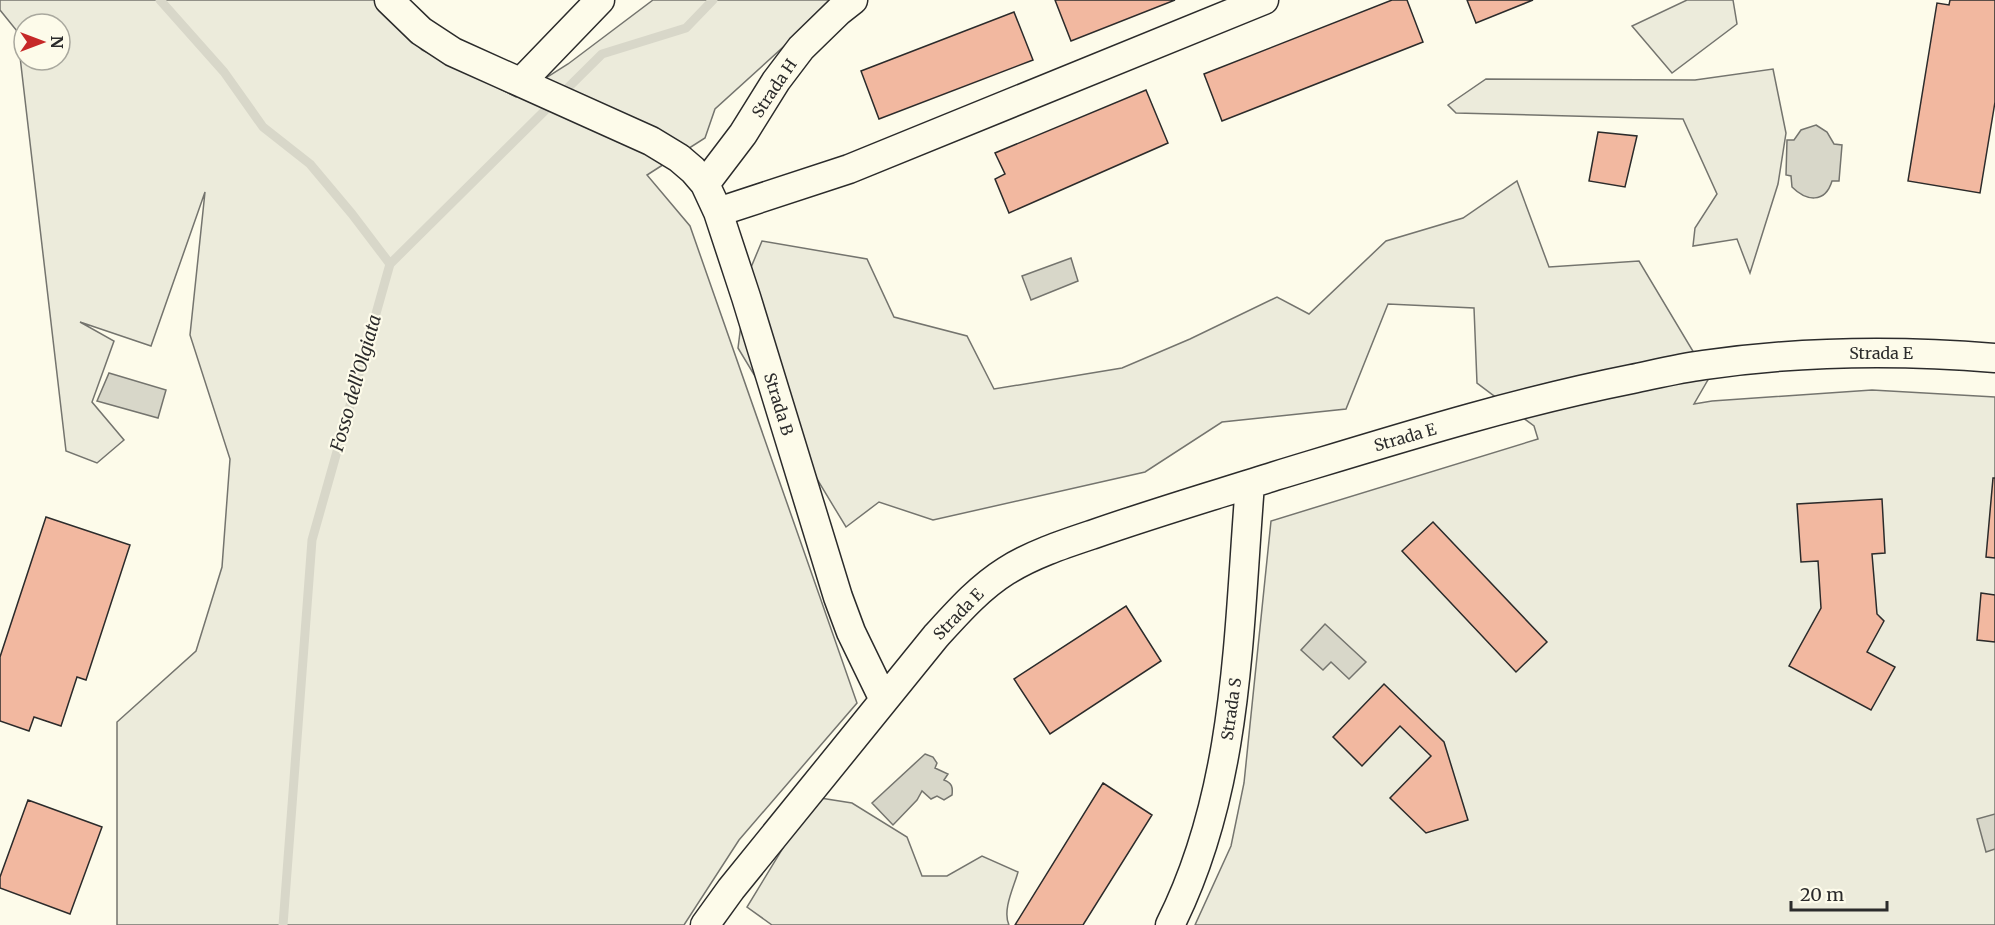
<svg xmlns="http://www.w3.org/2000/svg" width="1995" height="925" font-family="Merriweather,serif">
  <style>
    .green { fill: #ecebdb; stroke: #74746e; stroke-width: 1.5; fill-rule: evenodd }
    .water { fill: #d8d7c9; stroke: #74746e; stroke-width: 1.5 }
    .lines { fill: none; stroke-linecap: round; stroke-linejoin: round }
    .stream { stroke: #d8d7c9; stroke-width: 9 }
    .building { fill: #f2b8a0; stroke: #2b2b2b; stroke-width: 1.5 }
    .minor-casing { stroke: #2b2b2b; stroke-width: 31 }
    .minor { stroke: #fdfbea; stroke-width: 28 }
    .labels { text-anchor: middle; stroke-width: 4.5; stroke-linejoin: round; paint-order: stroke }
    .street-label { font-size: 16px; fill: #2b2b2b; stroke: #fdfbea }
    .water-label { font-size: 18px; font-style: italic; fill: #2b2b2b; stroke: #fdfbea }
  </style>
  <rect width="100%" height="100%" fill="#fdfbea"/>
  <path class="green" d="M0,0H376L422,50L516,97L568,64L653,0H835L715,109L705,138L647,175L690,226L857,703L739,840L684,925H117V722L196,651L222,567L230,459L190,335L205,192L151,346L80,322L114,341L92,402L124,440L97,463L66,451L17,31L0,10ZM24,24H60V60H24Z
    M1687,0H1733L1737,24L1672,73L1632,26Z
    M1773,69L1786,133L1778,184L1750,273L1737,239L1693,246L1695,228L1717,194L1683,119L1456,113L1448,105L1486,79L1695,80Z
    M1517,181L1549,267L1639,261L1709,378L1694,404L1712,401L1872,390L1995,397V925H1195L1231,846L1244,783L1271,521L1538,439L1534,426L1477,383L1474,308L1388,304L1346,409L1222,422L1145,472L933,520L879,502L846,527L738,348L747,277L762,241L867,259L894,317L967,336L994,389L1122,368L1190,339L1277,297L1309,314L1386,241L1463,218Z
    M814,797L852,803L907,837L922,876H947L982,856L1018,872C1014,887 1002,910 1009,925H772L747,907Z"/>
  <path class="water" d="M1816,125L1827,132L1834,144L1842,145L1839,181H1832C1825,204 1806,201 1792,187L1791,176L1786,175L1787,140H1794L1801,130Z
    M1071,258L1078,281L1031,300L1022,276Z
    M109,373L166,390L158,418L97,401Z
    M1325,624L1366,662L1349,679L1331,662L1323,670L1301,650Z
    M925,754L933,757L937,763L935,768L948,774L944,780C952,783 953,787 952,795L944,800L937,796L931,799L922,791L917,800L893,825L872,803Z
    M1995,814V849L1986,852L1977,819Z"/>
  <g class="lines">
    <path class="stream" d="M160,0L224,72L263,127L310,164L352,214L390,264
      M283,925L312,540L390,264L602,54L686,28L713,0"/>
  </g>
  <path class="building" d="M1055,0H1175L1071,41Z
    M1392,0H1407L1423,42L1222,121L1204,74Z
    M1467,0H1533L1476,23Z
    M1950,0H1995V102L1980,193L1908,181L1937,3L1949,5Z
    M1014,12L1033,60L879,119L861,71Z
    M1146,90L1168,143L1009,213L995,179L1005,174L995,153Z
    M1598,132L1637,136L1625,187L1589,181Z
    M1993,478H1995V558L1986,557Z
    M1882,499L1885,553L1872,554L1877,614L1884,621L1867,652L1895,667L1871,710L1789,666L1821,608L1818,561L1801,562L1797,504Z
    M46,517L130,545L86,680L77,677L61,726L34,717L29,731L0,721V657Z
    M1433,522L1547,642L1516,672L1402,551Z
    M1981,593L1995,595V642L1977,640Z
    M1126,606L1161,661L1050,734L1014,679Z
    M1384,684L1444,742L1468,820L1426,833L1390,798L1431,756L1400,726L1362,766L1333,737Z
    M1103,783L1152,815L1083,925H1015Z
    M28,800L102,827L70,914L0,888V877Z"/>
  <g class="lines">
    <g class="minor-casing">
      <path id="minor" d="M389,0L421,31L453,52L651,141L679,158L693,170L705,184L718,212L746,297L838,597L851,632L884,700
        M521,82L600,0
        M705,184L743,134L776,81L801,48L839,11L853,0
        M718,212L849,169L1264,0
        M705,925L731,889L936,636C958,612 979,588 1006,571C1033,554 1064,544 1094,534C1154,513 1215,495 1275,476C1394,440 1511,403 1632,379C1656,374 1680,368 1704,365C1801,351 1898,350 1995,358
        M1170,925C1239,788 1238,633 1250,484"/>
    </g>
    <use href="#minor" class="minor"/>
  </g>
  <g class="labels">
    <g class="street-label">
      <text transform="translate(774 88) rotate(-56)" y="6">Strada H</text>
      <text x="1881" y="359">Strada E</text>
      <text transform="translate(779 404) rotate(73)" y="6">Strada B</text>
      <text transform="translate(1405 437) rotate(-16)" y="6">Strada E</text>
      <text transform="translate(958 614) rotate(-46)" y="6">Strada E</text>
      <text transform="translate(1231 709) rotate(-82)" y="6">Strada S</text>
    </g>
    <g class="water-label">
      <text transform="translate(356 383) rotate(-74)" y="6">Fosso dell’Olgiata</text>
    </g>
  </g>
  <g transform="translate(42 42) rotate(90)"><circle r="28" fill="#fdfbea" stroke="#a9a89e" stroke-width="1.5"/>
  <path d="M0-4.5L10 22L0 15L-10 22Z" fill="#c62828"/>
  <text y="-9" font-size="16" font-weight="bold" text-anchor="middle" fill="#2b2b2b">N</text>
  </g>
  <path d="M1791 901v9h96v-9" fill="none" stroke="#2b2b2b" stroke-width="3"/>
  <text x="1800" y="901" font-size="18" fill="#2b2b2b" stroke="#fdfbea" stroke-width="4.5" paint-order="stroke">20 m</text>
</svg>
